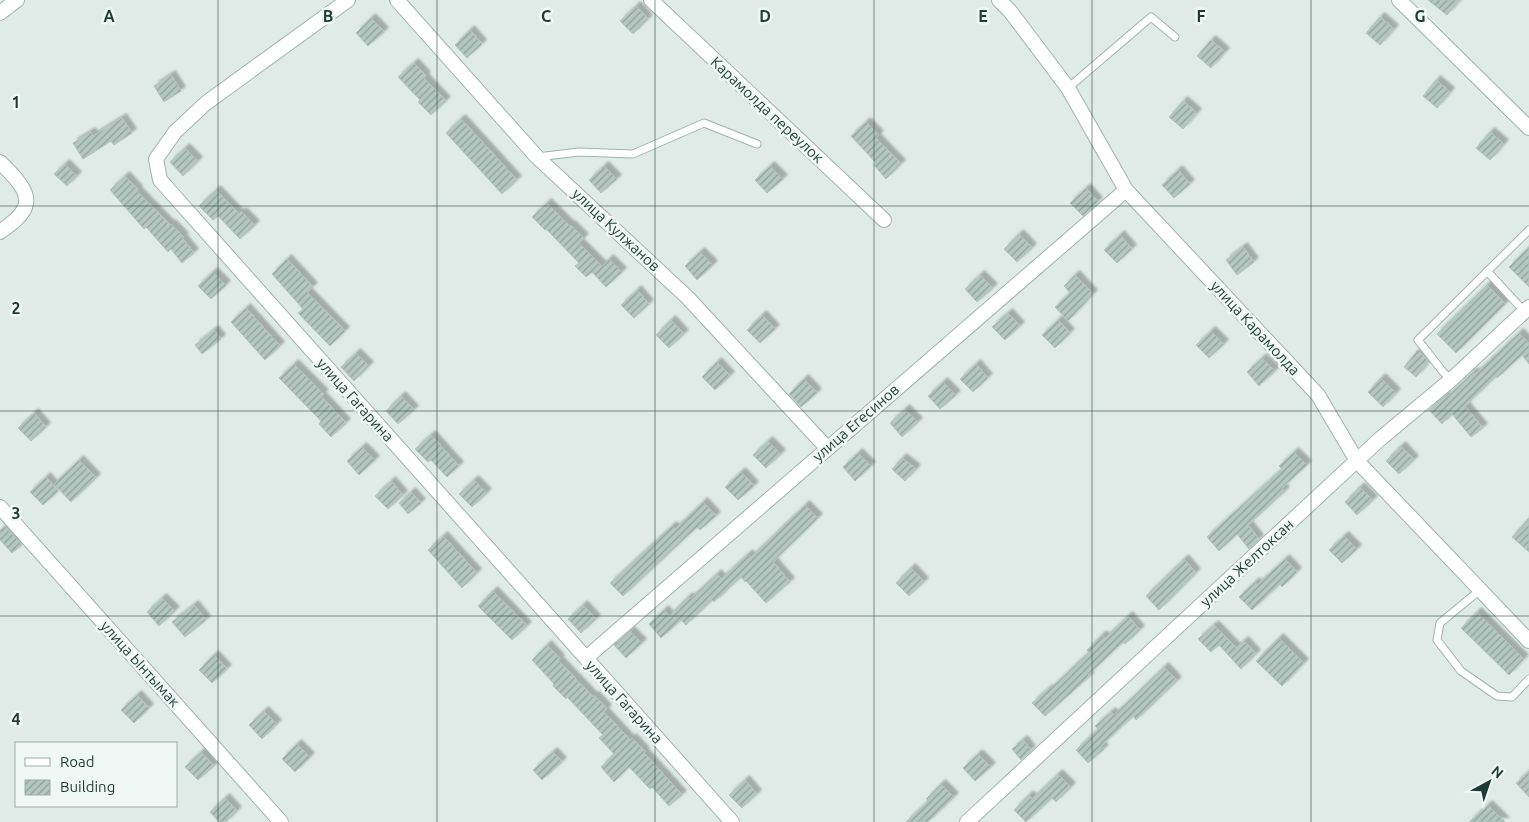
<svg xmlns="http://www.w3.org/2000/svg" width="1529" height="822" font-family="Ubuntu,sans-serif">
  <style>
    .building { fill: url(#building-hatch); stroke: #b0c5be; filter: url(#shadow) }
    .lines { fill: none; stroke-linecap: round; stroke-linejoin: round }
    .service-casing { stroke: #a1b3ae; stroke-width: 9 }
    .minor-casing { stroke: #a1b3ae; stroke-width: 16 }
    .service { stroke: #fff; stroke-width: 7 }
    .minor { stroke: #fff; stroke-width: 14 }
    .grid { fill: none; stroke: #1e3c36; stroke-width: 1; stroke-opacity: 0.55 }
    .labels { text-anchor: middle; stroke-width: 5; stroke-linejoin: round; paint-order: stroke }
    .street-label { font-size: 15px; fill: #1e3c36; stroke: #eff8f4 }
    .grid-label { font-size: 16px; text-anchor: middle; font-weight: bold; fill: #1e3c36; stroke: #eff8f4; stroke-width: 5; stroke-linejoin: round; paint-order: stroke }
  </style>
  <defs>
    <pattern id="building-hatch" width="6" height="6" patternUnits="userSpaceOnUse" patternTransform="scale(1.25)"><rect width="6" height="6" fill="#b3c6bf"/><path d="M-1 1l2-2M0 6l6-6M5 7l2-2" fill="none" stroke="#91a29c"/></pattern>
    <filter id="shadow"><feDropShadow dx="4.5" dy="-4.5" stdDeviation="1" flood-color="#0004"/></filter>
  </defs>
  <rect width="100%" height="100%" fill="#deebe6"/>
  <path class="building" d="M1428,0H1460L1447,15Z
    M636,6L648,19L633,34L620,21Z
    M1380,17L1394,29L1380,45L1366,33Z
    M371,18L384,32L368,46L356,33Z
    M470,30L482,44L467,58L455,45Z
    M1211,40L1225,52L1211,68L1197,56Z
    M414,63L426,76L424,78L446,101L431,115L418,102L420,100L398,77Z
    M171,75L181,91L164,102L154,86Z
    M1436,80L1450,92L1437,108L1423,96Z
    M1183,101L1197,113L1183,129L1169,117Z
    M122,118L132,133L114,145L111,141L83,159L73,143L91,132L93,136Z
    M461,119L517,180L502,194L446,133Z
    M866,122L879,135L876,138L901,164L886,179L874,165L876,163L851,136Z
    M1490,132L1504,144L1490,160L1476,148Z
    M185,148L198,161L183,176L170,162Z
    M65,164L77,176L67,186L54,174Z
    M604,166L617,179L601,193L589,180Z
    M770,166L783,179L767,193L755,180Z
    M1178,170L1190,184L1174,198L1162,185Z
    M125,176L138,190L137,191L170,225L171,224L184,237L182,238L194,253L182,263L171,249L168,252L146,227L144,229L110,190Z
    M1086,188L1098,202L1083,216L1070,203Z
    M216,190L239,214L242,212L255,225L240,239L218,216L213,220L199,206Z
    M547,203L570,226L571,225L584,238L579,243L602,266L609,259L622,272L606,287L592,272L586,277L575,266L579,263L546,229L545,230L532,217Z
    M1019,234L1032,248L1017,262L1004,249Z
    M1120,235L1132,249L1117,263L1104,250Z
    M1243,247L1254,262L1237,275L1226,260Z
    M1529,247V287L1509,267Z
    M700,252L713,265L697,280L685,266Z
    M287,259L313,287L307,292L345,331L330,346L298,313L303,309L272,274Z
    M213,272L226,285L211,299L198,286Z
    M980,275L993,288L977,302L965,289Z
    M1075,275L1093,294L1068,321L1055,307L1070,293L1064,286Z
    M1487,285L1505,304L1456,353L1437,334Z
    M637,290L649,304L634,318L621,305Z
    M246,308L280,346L265,360L231,322Z
    M1008,313L1020,326L1005,340L992,327Z
    M762,315L775,329L760,343L747,330Z
    M671,320L684,334L669,348L656,335Z
    M1058,320L1070,333L1055,348L1042,335Z
    M214,330L221,339L202,354L195,345Z
    M1211,331L1224,344L1209,358L1196,345Z
    M1519,333L1529,343V364L1522,355L1497,378L1495,377L1465,406L1483,428L1471,437L1452,414L1442,424L1429,410L1445,396L1446,398L1473,372L1475,374Z
    M1418,350L1429,362L1416,377L1404,367Z
    M356,353L369,366L354,381L341,367Z
    M1262,358L1275,371L1259,386L1247,372Z
    M717,362L730,376L715,390L702,377Z
    M294,364L324,394L321,396L346,423L331,437L319,424L321,421L279,378Z
    M976,364L988,378L973,392L960,379Z
    M1381,378L1396,393L1383,407L1368,392Z
    M804,379L817,393L801,407L789,394Z
    M943,382L956,395L940,409L928,396Z
    M401,396L414,410L398,424L386,411Z
    M905,409L918,422L902,437L890,423Z
    M34,413L46,427L31,441L18,428Z
    M431,435L459,466L447,477L431,460L428,462L415,449Z
    M768,441L781,454L766,468L753,455Z
    M1401,446L1414,460L1399,474L1386,461Z
    M362,447L375,460L359,475L347,461Z
    M1294,452L1307,465L1282,488L1285,491L1248,525L1259,539L1249,549L1237,534L1219,551L1207,537L1282,469L1279,466Z
    M858,453L871,466L855,481L843,467Z
    M902,458L916,469L905,481L892,469Z
    M79,460L96,478L71,502L54,484Z
    M741,472L754,486L738,500L725,487Z
    M46,477L58,491L43,505L30,492Z
    M474,480L487,493L472,507L459,494Z
    M391,481L403,495L388,509L375,496Z
    M1360,487L1373,500L1357,515L1345,502Z
    M411,492L421,503L408,514L399,503Z
    M703,502L716,516L700,530L697,527L623,596L610,583L672,526L675,529Z
    M805,505L818,518L773,562L790,582L766,603L746,581L745,582L741,577L714,602L712,600L686,625L681,620L661,638L649,624L664,610L669,616L688,597L690,599L717,574L721,579L748,554L751,557Z
    M1529,518V552L1512,537Z
    M5,526L22,545L12,553L0,540V530Z
    M443,536L477,573L462,588L428,550Z
    M1344,536L1357,549L1342,563L1329,550Z
    M1184,559L1196,573L1159,610L1146,596Z
    M1285,559L1297,572L1282,587L1280,584L1252,610L1239,597L1255,582L1257,585Z
    M911,568L924,582L909,596L896,583Z
    M493,591L527,626L512,640L478,606Z
    M162,598L175,611L159,626L147,612Z
    M194,605L206,620L185,637L172,622Z
    M583,605L596,619L581,633L568,619Z
    M1477,612L1524,659L1509,675L1461,628Z
    M1128,616L1140,630L1125,644L1123,642L1088,675L1090,676L1045,716L1032,703L1048,689L1049,690L1089,652L1087,650L1102,635L1105,638Z
    M1214,625L1236,648L1244,641L1256,654L1241,669L1219,645L1211,652L1198,639Z
    M630,631L642,643L626,658L614,645Z
    M1279,638L1304,663L1282,686L1256,661Z
    M547,645L560,659L558,660L593,697L595,696L607,709L604,712L630,740L632,738L645,752L644,753L682,795L669,806L652,787L650,789L629,767L614,782L601,767L614,754L599,738L603,735L567,697L566,699L553,686L554,684L532,660Z
    M214,655L227,669L212,683L199,670Z
    M1164,667L1177,681L1136,720L1133,716L1101,746L1104,749L1088,763L1076,750L1098,729L1095,726L1111,712L1114,715Z
    M137,695L149,708L134,723L121,710Z
    M264,711L277,724L262,739L249,725Z
    M1023,740L1031,750L1021,760L1012,749Z
    M297,744L310,757L295,772L282,759Z
    M201,752L214,766L198,780L185,767Z
    M553,752L562,762L542,780L533,770Z
    M978,754L991,767L975,781L963,768Z
    M1529,771V797L1516,783Z
    M1058,774L1071,787L1056,802L1052,798L1026,822L1014,810L1029,795L1032,799Z
    M745,780L757,794L742,808L729,795Z
    M941,784L954,797L928,822H906L928,801L926,799Z
    M225,798L237,811L226,822H219L210,812Z
    M1488,805L1505,822H1469Z"/>
  <g class="lines">
    <g class="service-casing">
      <path id="service" d="M1068,88L1151,17L1175,37
        M537,157L579,152L633,154L704,123L757,144
        M1487,271L1524,311
        M1452,379L1444,373L1418,340L1529,230
        M1480,590L1440,623L1437,640L1461,671L1497,696L1512,697L1529,679"/>
    </g>
    <g class="minor-casing">
      <path id="minor" d="M348,0L206,103L175,132L156,159L160,180L732,822
        M397,0L537,157L688,298L827,448
        M651,0L884,220
        M999,0L1010,11L1068,88L1126,190L1318,395L1357,461L1529,641
        M1399,0L1529,128
        M0,13L17,0
        M0,162C11,174 35,193 23,211C18,220 8,226 0,232
        M0,507L281,822
        M586,658L1126,190
        M967,822L1380,439L1452,379L1529,307"/>
    </g>
    <use href="#service" class="service"/>
    <use href="#minor" class="minor"/>
  </g>
  <path class="grid" d="M218,0V822M437,0V822M655,0V822M874,0V822M1092,0V822M1311,0V822M0,206H1529M0,411H1529M0,616H1529"/>
  <g class="labels">
    <g class="street-label">
      <text transform="translate(767 110) rotate(43)" y="5">Карамолда переулок</text>
      <text transform="translate(616 230) rotate(43)" y="5">улица Кулжанов</text>
      <text transform="translate(1255 328) rotate(47)" y="5">улица Карамолда</text>
      <text transform="translate(355 400) rotate(48)" y="5">улица Гагарина</text>
      <text transform="translate(856 423) rotate(-41)" y="5">улица Егесинов</text>
      <text transform="translate(1247 563) rotate(-43)" y="5">улица Желтоксан</text>
      <text transform="translate(140 664) rotate(48)" y="5">улица Ынтымак</text>
      <text transform="translate(624 702) rotate(48)" y="5">улица Гагарина</text>
    </g>
  </g>
  <g class="grid-label">
    <text x="109" y="22">A</text>
    <text x="328" y="22">B</text>
    <text x="546" y="22">C</text>
    <text x="765" y="22">D</text>
    <text x="983" y="22">E</text>
    <text x="1201" y="22">F</text>
    <text x="1420" y="22">G</text>
    <text x="16" y="108">1</text>
    <text x="16" y="314">2</text>
    <text x="16" y="519">3</text>
    <text x="16" y="725">4</text>
  </g>
  <rect x="15" y="742" width="162" height="65" fill="#eff8f4" stroke="#9bada8"/>
  <rect x="25" y="758" width="25" height="8" fill="#ffffff" stroke="#9bada8"/>
  <text x="60" y="767" font-size="15" fill="#1e3c36">Road</text>
  <rect x="25" y="780" width="25" height="15" fill="url(#building-hatch)" stroke="#9bada8"/>
  <text x="60" y="792" font-size="15" fill="#1e3c36">Building</text>
  <g transform="translate(1489 782) rotate(40)" stroke="#eff8f4" stroke-width="4" paint-order="stroke">
  <path d="M0-4L9 19L0 12L-9 19Z" fill="#1e3c36"/>
  <text y="-8" font-size="14" font-weight="bold" text-anchor="middle" fill="#1e3c36">N</text>
  </g>
</svg>
